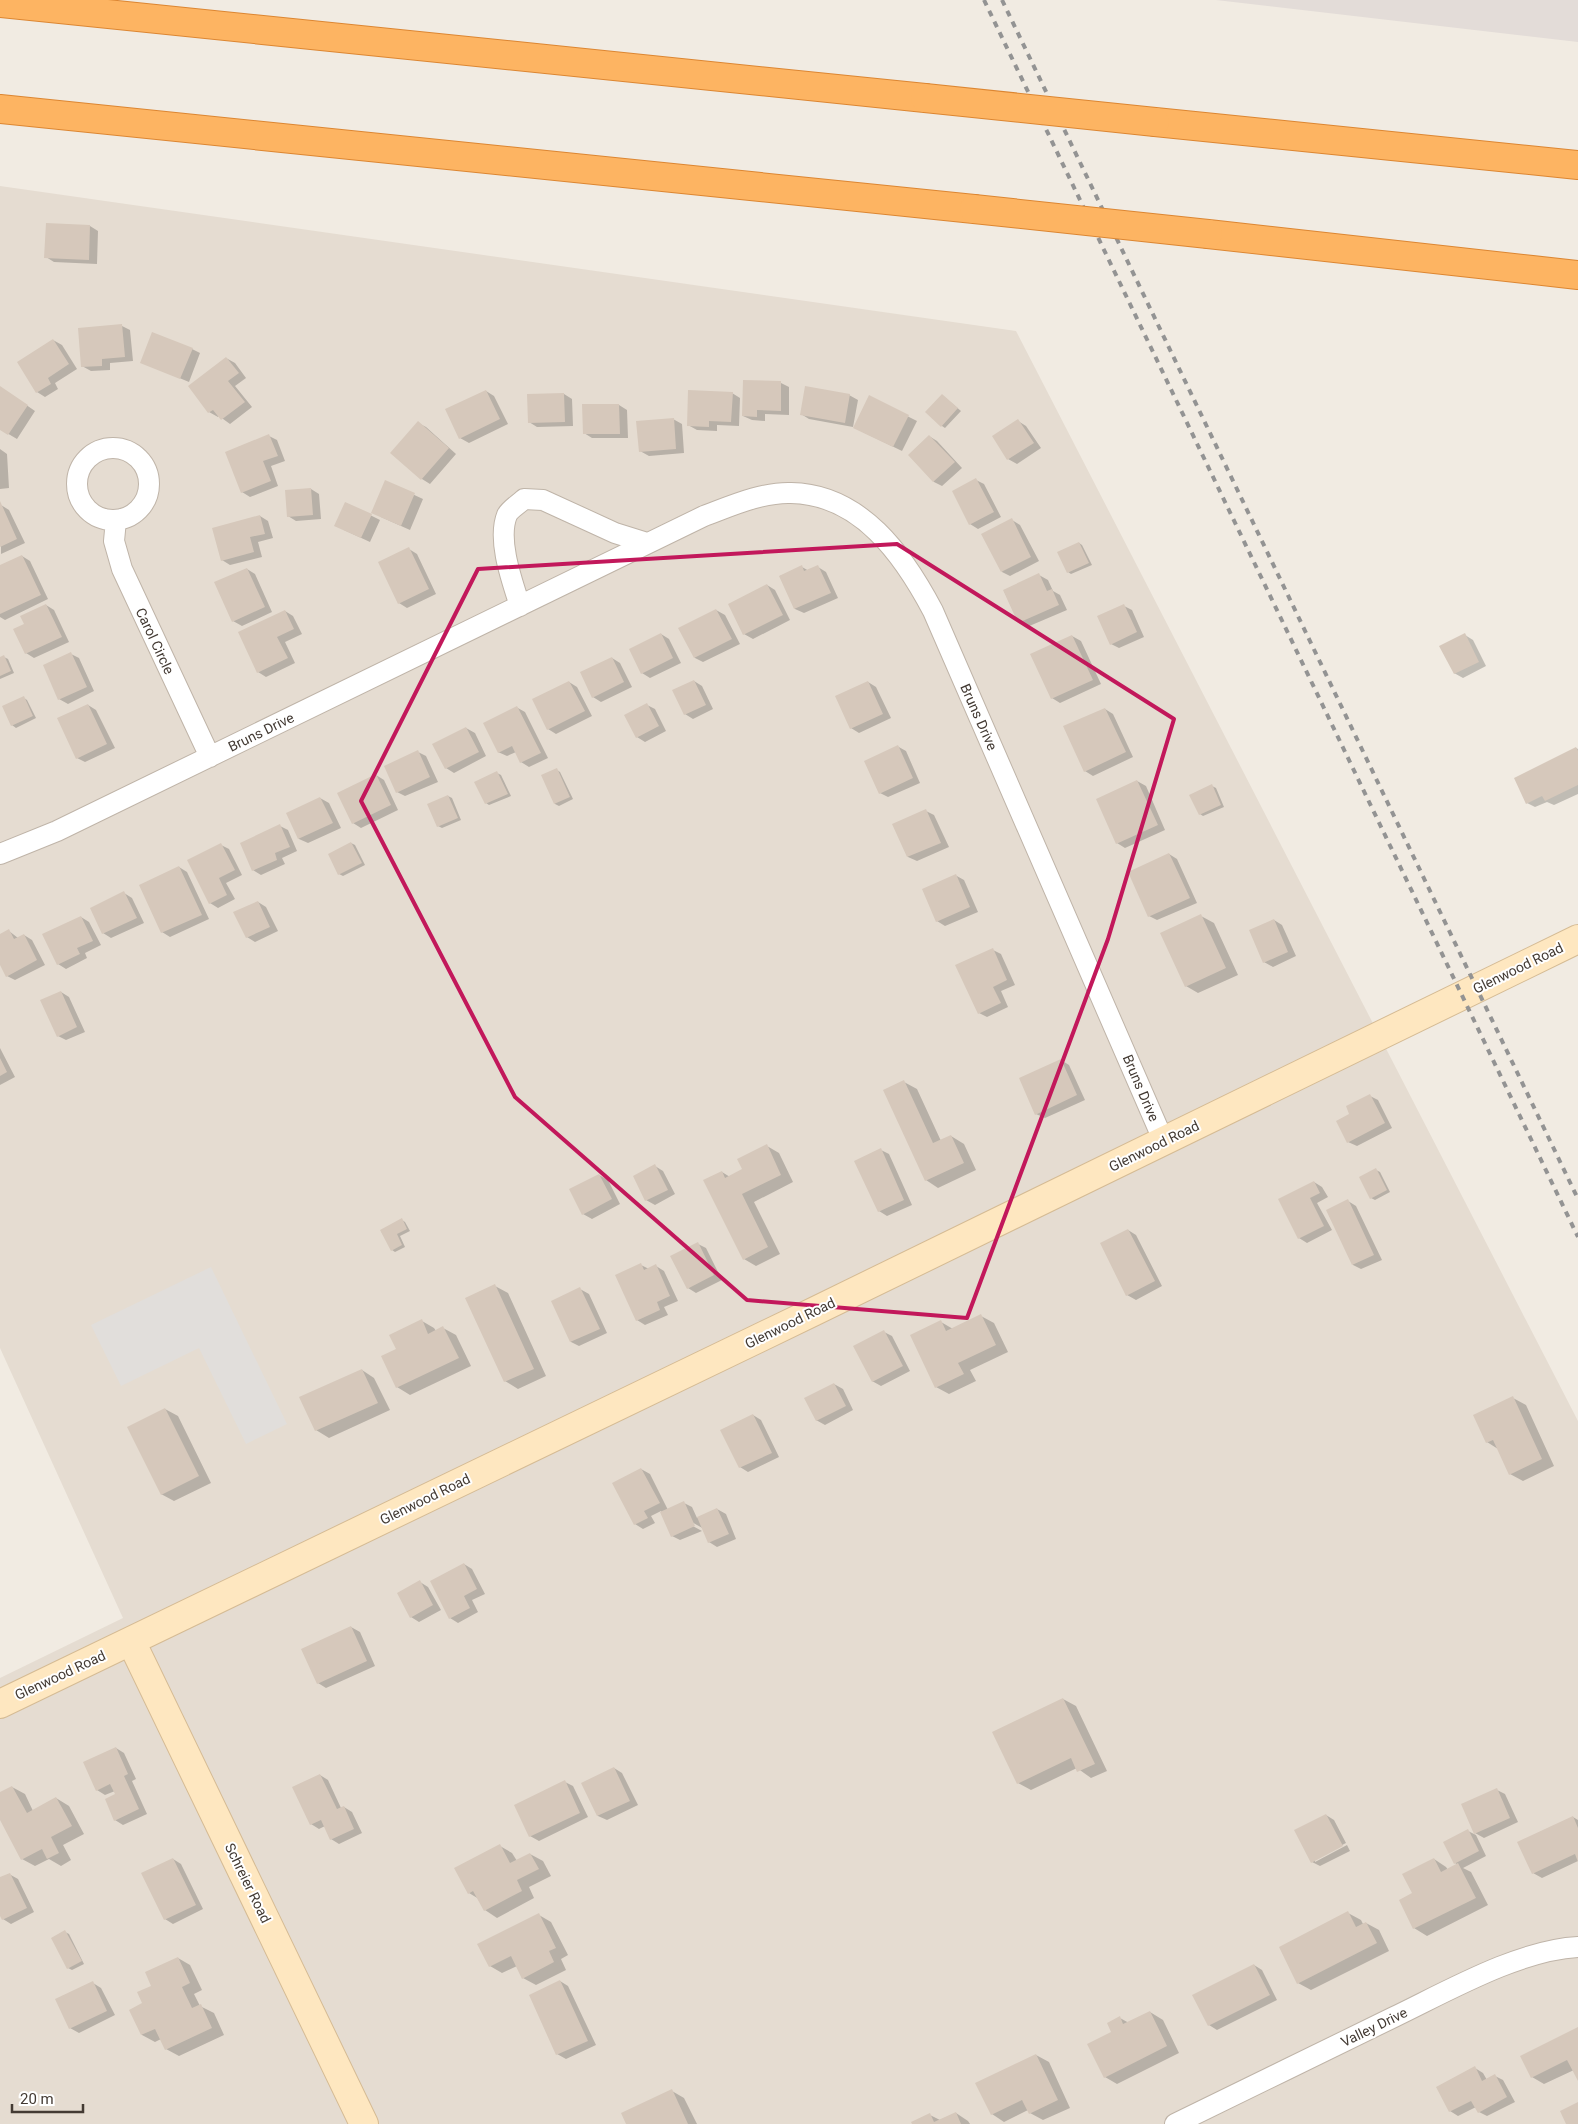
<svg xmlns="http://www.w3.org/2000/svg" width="1578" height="2124" font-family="Roboto,sans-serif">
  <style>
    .residential { fill: #e5dcd1 }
    .industrial { fill: #e3dcd8 }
    .parking { fill: #e1dedb }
    .shadow { fill: #0003 }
    .building { fill: #d6c8bb }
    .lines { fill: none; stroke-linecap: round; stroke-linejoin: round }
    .street-casing { stroke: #bfb4a8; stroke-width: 22 }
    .secondary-casing { stroke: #d5bb94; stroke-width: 30 }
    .highway-casing { stroke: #dc8632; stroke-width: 30 }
    .street { stroke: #fff; stroke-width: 20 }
    .secondary { stroke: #fee7c0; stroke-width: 28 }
    .highway { stroke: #fdb462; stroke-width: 28 }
    .rail { stroke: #939393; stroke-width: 4; stroke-dasharray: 6 6; stroke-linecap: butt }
    .highway-bridge-casing { stroke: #dc8632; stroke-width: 30; stroke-linecap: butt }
    .highway-bridge { stroke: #fdb462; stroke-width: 28 }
    .marked { fill: none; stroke: #c2185b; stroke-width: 4; stroke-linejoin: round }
    .labels { text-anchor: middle; stroke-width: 4; stroke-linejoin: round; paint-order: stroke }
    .street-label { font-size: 14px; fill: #433a33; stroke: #fff }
  </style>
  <rect width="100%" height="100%" fill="#f1ebe2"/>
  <path class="residential" d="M0,186L1016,331L1578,1421V2124H0V1678L123,1618L0,1348Z"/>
  <path class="industrial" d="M1216,0H1578V42Z"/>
  <path class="parking" d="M211,1267L287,1424L246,1444L199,1348L121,1386L91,1325Z"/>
  <path class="shadow" d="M90,226L98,231L97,264L54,262L46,257Z
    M122,326L130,330L133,361L110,363V370L91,371L82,366L79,329Z
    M53,340L62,345L77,369L55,383L58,389L45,397L37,392Z
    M192,349L200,353L189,382L141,362Z
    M226,358L235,363L246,378L235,386L252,407L230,424L219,416L218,417L209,412Z
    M744,382L781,383L789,387V415L765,414V421L752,420L743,416Z
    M0,387L35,411L17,439L0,429Z
    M486,391L494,396L508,424L469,443L460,438Z
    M732,393L740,398L739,426L717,425V431L697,430L688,425Z
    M564,394L572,399L573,426L537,427L529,422V395Z
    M849,395L858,400L853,427L809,419L801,414Z
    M942,395L961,411L945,428L942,426Z
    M869,397L917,421L902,451L863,432Z
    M619,405L627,410L628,438H592L584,433Z
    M673,419L682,424L684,453L649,456L640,451Z
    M1018,421L1026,426L1041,448L1017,464L1008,459Z
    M418,423L426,427L456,454L430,484L422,479Z
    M269,436L277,440L285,461L271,466L278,486L250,497L242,492Z
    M929,436L937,441L962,468L942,486L934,482L909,455Z
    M0,449L7,454L9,488L0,489Z
    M976,480L984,484L1001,517L978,529L970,524Z
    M386,482L423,499L410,530L381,517Z
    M311,489L319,494L321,519L296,521L288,516Z
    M346,503L380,520L370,542L344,530Z
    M1,505L9,510L25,543L1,554Z
    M260,516L268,521L273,538L258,542L262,557L230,565L222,560Z
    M1012,520L1020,525L1039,561L1010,576L1002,572Z
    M1079,543L1082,545L1092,565L1071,574L1068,572Z
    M409,549L417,554L436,594L407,608L399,603Z
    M22,556L30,561L48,599L5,620L0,617V566Z
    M802,567L809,571L818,567L826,572L838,598L804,613L795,609L780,576Z
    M247,569L255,574L272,612L242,626L233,621Z
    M1039,575L1048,580L1053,591L1060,595L1067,610L1027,627L1019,623L1004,591Z
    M767,585L775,590L790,620L753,639L744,634Z
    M46,605L54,610L69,642L34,658L26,653V624Z
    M1124,606L1132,610L1144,637L1119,648L1111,644Z
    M716,610L725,615L740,644L703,662L695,658L680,628Z
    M285,611L293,616L302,634L285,642L295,663L266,677L258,672Z
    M661,634L669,639L681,663L650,678L642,673Z
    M1465,635L1473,640L1486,666L1463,678L1454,673Z
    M1072,636L1081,641L1101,684L1060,703L1052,698Z
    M71,654L79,658L94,691L68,704L59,699Z
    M4,657L8,659L14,673L0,679V659Z
    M612,658L620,663L632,687L601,702L593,697Z
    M694,681L702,686L713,709L693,719L685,714Z
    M569,682L577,687L592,716L556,734L548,729Z
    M868,682L876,687L891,718L859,733L851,728Z
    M24,698L27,700L36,718L16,728L12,725Z
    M88,705L96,710L115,748L85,762L77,758Z
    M647,705L655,709L666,731L645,742L637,737Z
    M516,707L525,712L548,758L529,767L521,762L516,752L507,756L498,752Z
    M1105,709L1113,714L1133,757L1093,776L1085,771Z
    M466,728L475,733L486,756L454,773L446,768Z
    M897,746L906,751L920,783L888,797L880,793Z
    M1576,748L1578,749V794L1554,805L1547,802L1535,807L1527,803Z
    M418,752L426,756L438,782L405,796L397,792Z
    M557,770L560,772L573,799L559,806L555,804L543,776Z
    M497,773L501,775L511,796L489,805L486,803Z
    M376,775L384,780L398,810L361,828L353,823Z
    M1137,781L1146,786L1165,830L1125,848L1117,843Z
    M1212,786L1216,788L1224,807L1203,816L1200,814Z
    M448,796L452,798L461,820L442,828L438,826Z
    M320,798L329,803L341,828L308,843L299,839L288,814Z
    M926,811L934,815L949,847L917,861L908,857L894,825Z
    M280,826L288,830L297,851L282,858L285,864L261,875L253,870Z
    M351,843L355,845L365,865L343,876L339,874Z
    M221,845L229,849L242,875L226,883L235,899L218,908L210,903Z
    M1169,854L1177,859L1197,903L1157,920L1149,916Z
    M179,867L187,872L209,919L170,937L162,932Z
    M955,875L964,880L978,912L945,926L937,921Z
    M124,893L132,898L144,923L111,938L103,933Z
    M258,902L266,907L278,931L255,942L247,937Z
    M1201,916L1214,923L1238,975L1198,993L1186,986Z
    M81,917L89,922L101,945L85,953L87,958L66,969L58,964Z
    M1274,920L1282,925L1296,956L1273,967L1264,962Z
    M9,931L18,938L24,935L32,940L45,965L15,980L7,976L0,963V935Z
    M993,950L1001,954L1015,985L1001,991L1008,1007L987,1017L979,1013Z
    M61,992L69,997L85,1032L66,1040L58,1036Z
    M0,1048L15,1077L0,1085Z
    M1061,1060L1069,1065L1085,1100L1045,1118L1036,1114Z
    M904,1082L917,1089L941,1141L951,1136L964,1144L976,1170L938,1188L926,1180Z
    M1370,1096L1378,1100L1392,1128L1357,1146L1348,1142L1351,1115Z
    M767,1146L779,1153L793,1182L754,1202L780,1254L756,1266L744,1259L722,1172L730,1177L744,1169Z
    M881,1150L889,1154L912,1205L887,1216L879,1211Z
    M655,1166L663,1171L675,1194L655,1205L646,1200Z
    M1376,1170L1380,1172L1390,1192L1375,1200L1371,1198Z
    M599,1175L608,1180L620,1204L592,1219L583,1214Z
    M1314,1182L1322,1187L1328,1197L1317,1203L1332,1230L1307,1243L1299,1238Z
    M1348,1201L1356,1206L1382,1260L1361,1269L1353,1265Z
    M402,1220L405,1222L410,1231L400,1236L405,1247L395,1252L392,1250L381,1231Z
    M1128,1230L1136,1235L1162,1286L1136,1300L1127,1295Z
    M698,1244L706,1248L722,1280L696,1293L688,1288Z
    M641,1265L649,1269L656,1266L664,1271L678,1301L664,1307L668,1315L645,1325L637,1320Z
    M495,1286L508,1293L546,1376L518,1389L505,1381Z
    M580,1289L589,1294L607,1333L579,1346L571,1342L553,1302Z
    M981,1316L994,1323L1008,1352L970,1370L976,1381L949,1394L936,1387L941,1322L953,1329Z
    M422,1321L434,1328L436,1331L443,1328L456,1335L471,1366L410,1395L397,1387V1350Z
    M884,1332L892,1336L910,1371L881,1386L872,1381Z
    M362,1370L374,1378L390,1410L329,1438L316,1430Z
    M834,1384L843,1389L853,1410L825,1425L816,1420Z
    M1513,1398L1526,1405L1554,1466L1523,1481L1510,1474L1498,1449L1487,1442Z
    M165,1409L178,1416L211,1483L174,1501L161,1494Z
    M753,1415L761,1420L779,1457L748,1472L740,1467Z
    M641,1469L650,1474L668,1510L684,1503L692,1507L697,1518L717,1509L726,1514L736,1539L717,1547L709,1542L704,1529L690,1521L689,1524L702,1531L680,1540L672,1536L661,1511L651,1516L655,1523L643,1529L635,1524Z
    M464,1564L472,1569L485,1594L472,1600L478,1612L458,1623L450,1618Z
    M420,1582L428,1587L441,1610L419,1622L411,1617Z
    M351,1627L360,1632L375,1666L326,1688L318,1683Z
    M1063,1699L1076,1706L1107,1771L1091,1778L1077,1768L1031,1790L1018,1783Z
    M116,1748L124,1753L136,1779L132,1781L147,1814L123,1825L115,1820L117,1795L115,1791L105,1795L97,1790Z
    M614,1768L622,1773L638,1805L607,1820L598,1816L583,1783Z
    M320,1775L328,1780L341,1808L344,1807L352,1812L362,1833L339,1844L331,1839L325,1826L319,1829L311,1824Z
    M565,1782L573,1786L588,1817L539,1841L530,1836Z
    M12,1787L25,1794L33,1811L56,1798L69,1806L84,1834L63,1845L71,1860L61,1866L49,1859L35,1866L22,1859L0,1818V1793Z
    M1497,1790L1505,1794L1518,1822L1484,1838L1475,1833Z
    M1326,1815L1334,1820L1346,1843L1315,1859V1862L1347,1845L1350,1851L1320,1866L1312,1862Z
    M1573,1817L1578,1820V1861L1542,1878L1533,1873Z
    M1468,1831L1476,1835L1486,1856L1463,1868L1471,1872L1488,1905L1427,1936L1414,1928L1413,1894L1434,1859L1446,1867L1448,1870L1458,1865L1455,1863Z
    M500,1846L512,1853L517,1861L530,1854L543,1861L551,1876L529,1887L534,1898L497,1918L485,1910L479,1899L469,1893Z
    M173,1859L181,1864L203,1909L173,1924L165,1919Z
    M9,1874L18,1879L34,1912L11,1924L3,1919L0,1913V1878Z
    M1348,1913L1361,1920L1363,1924L1366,1923L1379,1930L1389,1951L1311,1990L1298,1983Z
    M539,1915L551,1922L568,1955L561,1959L566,1970L536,1985L523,1978L517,1966L502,1973L490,1966Z
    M65,1932L69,1934L84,1964L72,1970L68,1968Z
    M178,1958L190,1965L202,1990L194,1994L200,2006L214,2013L224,2035L179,2056L166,2049L161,2039L155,2042L142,2035L131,2010L144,2004L153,1986Z
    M1254,1965L1262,1970L1277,2000L1217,2030L1209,2025Z
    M560,1981L568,1986L596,2045L566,2059L557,2054Z
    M93,1983L101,1988L115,2015L79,2033L70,2028Z
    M1150,2012L1163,2020L1179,2053L1117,2084L1105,2077L1113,2032L1120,2018L1129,2023Z
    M1578,2028V2078L1574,2070L1544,2084L1532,2077Z
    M1036,2055L1049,2062L1070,2108L1043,2120L1030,2113L1028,2110L1004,2122L992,2114Z
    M1475,2068L1483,2073L1487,2080L1495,2076L1503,2080L1515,2102L1487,2116L1479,2112L1476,2107L1458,2116L1450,2111Z
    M672,2091L684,2098L697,2124H627Z
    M956,2113L968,2121L970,2124H914L930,2115L940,2120Z"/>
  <path class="building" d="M46,223L90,225L89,260L44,258Z
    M122,324L125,357L102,359V366L81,367L78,328Z
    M152,332L193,348L180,379L140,363Z
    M53,339L69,364L48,378L51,384L36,393L17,362Z
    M226,357L239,373L228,381L245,402L221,420L213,410L208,413L188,386Z
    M743,380L781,381V411L757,410V417L742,416Z
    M0,386L28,405L8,435L0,430Z
    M805,386L850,394L845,423L800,415Z
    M486,390L500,419L459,439L445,409Z
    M688,390L733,392L731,422L709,421V427L687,426Z
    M564,393L565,422L528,423L527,394Z
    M942,394L958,408L941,427L925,412Z
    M869,395L909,415L893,447L853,428Z
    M582,404H619L620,434H583Z
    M674,418L676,449L639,452L636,421Z
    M1018,419L1034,443L1007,460L992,436Z
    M418,421L449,448L421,480L390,453Z
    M269,434L278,456L263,461L271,481L241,493L225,452Z
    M929,435L955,462L933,482L908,455Z
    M976,478L994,512L969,525L952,491Z
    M385,480L415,493L401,526L371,513Z
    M311,488L313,515L287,517L285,490Z
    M0,501L17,539L0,547Z
    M345,502L372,514L361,538L334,526Z
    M260,515L265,534L250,537L254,552L221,561L212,528Z
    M1012,518L1031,557L1001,572L981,534Z
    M1079,542L1089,563L1067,573L1057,552Z
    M409,547L429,589L398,604L378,562Z
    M22,555L41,595L0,614V565Z
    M802,565L804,571L818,565L831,593L794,609L779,576Z
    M247,568L265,607L232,622L214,582Z
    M1039,573L1047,591L1052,589L1059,605L1018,623L1003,590Z
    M767,584L783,615L743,635L728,604Z
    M46,604L62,637L25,654L13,629L24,624L20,616Z
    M1124,604L1137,632L1110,645L1097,616Z
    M716,609L732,639L694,658L678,628Z
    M285,610L294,629L277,637L288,658L257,673L238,632Z
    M661,633L673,658L641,674L629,649Z
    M1465,633L1479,662L1454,674L1439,646Z
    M1072,635L1093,680L1051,699L1030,654Z
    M71,652L87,687L58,700L43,665Z
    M4,655L11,671L0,676V657Z
    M612,657L624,682L592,698L580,672Z
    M694,680L706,705L684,715L672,690Z
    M569,681L585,711L547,730L532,699Z
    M868,681L883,714L850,729L835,696Z
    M24,696L33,716L11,726L2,706Z
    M647,703L659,726L636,738L624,715Z
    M88,704L107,744L76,759L57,718Z
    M517,706L541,753L520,763L512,746L498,753L483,723Z
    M1105,708L1126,752L1084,772L1063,726Z
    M466,727L479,752L445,769L432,744Z
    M898,745L913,778L879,794L864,761Z
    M1576,747L1578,751V785L1545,801L1542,796L1526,804L1514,778Z
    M418,750L430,777L396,793L384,766Z
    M557,768L570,797L554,804L541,775Z
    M497,771L508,794L485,804L474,782Z
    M376,774L391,805L352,824L337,793Z
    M1137,780L1158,825L1116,844L1096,799Z
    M1212,784L1221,805L1199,815L1189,795Z
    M448,795L458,818L437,827L427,804Z
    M320,797L333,823L298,839L286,813Z
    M926,809L941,843L907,857L892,824Z
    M280,824L290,847L275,853L277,860L252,871L240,843Z
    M351,842L362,863L338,875L328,854Z
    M221,843L235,870L219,878L227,895L209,904L187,860Z
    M1169,853L1190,898L1148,917L1128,872Z
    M179,866L202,915L161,933L139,885Z
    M956,874L970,907L936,922L922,889Z
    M124,891L137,918L102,934L90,908Z
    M258,901L270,927L246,938L233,912Z
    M1201,914L1226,968L1185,987L1160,933Z
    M81,916L93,941L77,948L80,954L57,965L42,934Z
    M1274,919L1288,952L1263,963L1249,930Z
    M9,929L14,939L24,934L37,960L6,977L0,965V934Z
    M993,948L1007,980L993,987L1001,1003L978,1014L955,965Z
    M61,991L77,1027L57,1037L40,1000Z
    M0,1058L7,1072L0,1076Z
    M1061,1059L1077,1095L1035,1115L1019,1078Z
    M904,1080L933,1143L951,1135L964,1163L925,1181L883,1090Z
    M1370,1094L1385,1123L1347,1143L1336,1121L1349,1114L1346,1106Z
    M767,1144L781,1175L742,1194L768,1247L743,1260L703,1180L722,1171L725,1178L742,1169L737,1159Z
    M881,1148L904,1200L878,1212L854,1161Z
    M655,1164L668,1190L645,1201L633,1176Z
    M1376,1168L1387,1190L1370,1199L1359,1177Z
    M599,1174L612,1199L582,1215L569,1189Z
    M1314,1181L1320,1193L1310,1198L1324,1226L1298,1239L1278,1199Z
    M1348,1199L1374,1255L1352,1265L1326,1210Z
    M402,1218L407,1229L397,1234L402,1245L391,1251L380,1230Z
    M1128,1229L1155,1281L1126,1296L1100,1243Z
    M698,1242L714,1275L687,1289L670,1256Z
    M641,1263L644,1270L656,1264L670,1296L657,1302L660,1310L636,1321L615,1275Z
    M495,1284L534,1369L504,1382L465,1298Z
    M580,1287L600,1329L570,1342L551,1301Z
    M981,1314L996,1345L958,1363L964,1374L935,1388L910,1335L941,1320L946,1331Z
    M422,1319L428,1334L443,1326L459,1358L396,1388L381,1356L396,1349L389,1335Z
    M884,1330L903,1366L872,1382L853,1346Z
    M362,1369L378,1403L315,1431L299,1397Z
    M834,1383L846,1406L816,1421L804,1398Z
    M1513,1396L1542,1459L1509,1475L1493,1440L1486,1443L1473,1415Z
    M165,1408L199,1476L161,1495L127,1427Z
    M753,1414L772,1453L739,1468L720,1430Z
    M641,1468L660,1503L644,1511L648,1518L634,1525L612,1483Z
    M684,1501L695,1526L671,1537L660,1512Z
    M717,1508L729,1534L708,1543L697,1517Z
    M464,1563L477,1589L464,1596L470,1608L449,1619L430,1581Z
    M420,1580L433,1605L410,1618L397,1593Z
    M351,1626L367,1661L317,1684L301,1649Z
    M1063,1698L1095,1764L1077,1772L1071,1758L1017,1784L992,1732Z
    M116,1747L128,1774L124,1776L139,1809L114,1821L105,1799L115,1794L110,1784L96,1791L83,1762Z
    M614,1767L630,1801L597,1816L581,1783Z
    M320,1774L337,1809L344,1806L354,1829L330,1840L321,1820L310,1825L292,1787Z
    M565,1780L580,1813L529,1837L514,1805Z
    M12,1786L27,1813L56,1797L72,1826L51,1837L59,1853L47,1859L42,1849L21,1860L0,1820V1792Z
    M1497,1788L1510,1818L1474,1834L1461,1804Z
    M1326,1814L1343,1846L1311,1863L1294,1830Z
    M1573,1816L1578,1828V1862L1575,1854L1532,1874L1517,1842Z
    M1468,1829L1479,1851L1454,1864L1443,1842Z
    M500,1844L510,1863L530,1853L539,1869L517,1880L522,1891L484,1911L473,1891L468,1894L454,1868Z
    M173,1858L196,1905L164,1920L141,1873Z
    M1434,1858L1441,1872L1458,1863L1476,1898L1413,1929L1399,1900L1412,1893L1402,1874Z
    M10,1873L27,1908L2,1920L0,1916V1877Z
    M1348,1911L1356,1927L1366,1922L1377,1943L1297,1984L1279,1947Z
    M539,1913L556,1948L549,1951L554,1962L522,1979L511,1956L489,1967L477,1944Z
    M65,1930L82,1961L67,1969L51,1938Z
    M178,1957L190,1983L182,1987L192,2008L201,2004L212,2028L165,2050L155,2029L141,2035L129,2010L142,2003L137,1992L151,1986L145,1972Z
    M1254,1964L1270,1995L1208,2026L1192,1995Z
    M560,1980L588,2041L556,2055L529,1995Z
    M93,1981L107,2011L69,2029L55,1999Z
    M1150,2011L1167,2046L1104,2078L1087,2044L1111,2032L1107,2023L1120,2016L1123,2024Z
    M1578,2027V2081L1567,2060L1531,2078L1520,2056Z
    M1036,2054L1058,2100L1029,2114L1022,2100L991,2115L975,2083Z
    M1475,2066L1482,2081L1495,2074L1507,2097L1478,2113L1471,2101L1449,2112L1436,2087Z
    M672,2089L688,2124H626L621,2113Z
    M1578,2102V2124H1566L1560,2111Z
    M956,2112L961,2124H912L911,2122L930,2113L934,2122Z"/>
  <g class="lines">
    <g class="street-casing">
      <path id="street" d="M77 484a36 36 0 1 1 72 0a36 36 0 1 1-72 0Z
        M116,520L114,541L122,569L210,757
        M520,606C512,581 497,540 507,515C510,509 519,504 524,499L543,500L615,533L647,543
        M0,854L57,831L704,516C731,506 762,492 791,493C861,494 904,556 933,611L1164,1142
        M1175,2124C1248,2088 1321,2053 1394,2017C1448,1991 1519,1950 1578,1947"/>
    </g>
    <g class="secondary-casing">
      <path id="secondary" d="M131,1641L364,2124
        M0,1704L813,1312L1578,939"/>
    </g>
    <g class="highway-casing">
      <path id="highway" d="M0,3L925,98
        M0,109L974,209
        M1155,122L1578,165
        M1208,234L1578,275"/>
    </g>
    <use href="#street" class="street"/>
    <use href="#secondary" class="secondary"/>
    <use href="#highway" class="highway"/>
    <path class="rail" d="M984,0L1578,1237
      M1002,0L1578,1199"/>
    <g class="highway-bridge-casing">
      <path id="highway-bridge" d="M925,98L1155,122
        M974,209L1208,234"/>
    </g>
    <use href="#highway-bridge" class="highway-bridge"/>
  </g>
  <path class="marked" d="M897,544L1174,719L1108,939L967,1318L747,1300L515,1097L361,801L478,569Z"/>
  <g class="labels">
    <g class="street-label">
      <text transform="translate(155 641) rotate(65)" y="5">Carol Circle</text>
      <text transform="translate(979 717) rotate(66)" y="5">Bruns Drive</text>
      <text transform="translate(261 732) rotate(-26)" y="5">Bruns Drive</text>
      <text transform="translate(1518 968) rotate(-26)" y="5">Glenwood Road</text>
      <text transform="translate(1141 1088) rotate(67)" y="5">Bruns Drive</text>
      <text transform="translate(1154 1146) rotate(-26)" y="5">Glenwood Road</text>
      <text transform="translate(790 1323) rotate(-26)" y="5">Glenwood Road</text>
      <text transform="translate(425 1499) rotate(-26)" y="5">Glenwood Road</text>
      <text transform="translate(60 1675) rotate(-25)" y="5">Glenwood Road</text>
      <text transform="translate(248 1883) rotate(64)" y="5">Schreier Road</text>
      <text transform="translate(1374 2027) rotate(-26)" y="5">Valley Drive</text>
    </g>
  </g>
  <path d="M12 2104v8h71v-8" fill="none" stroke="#433a33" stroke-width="2.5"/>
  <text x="20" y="2104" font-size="15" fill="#433a33" stroke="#ffffff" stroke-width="4" paint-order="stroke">20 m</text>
</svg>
